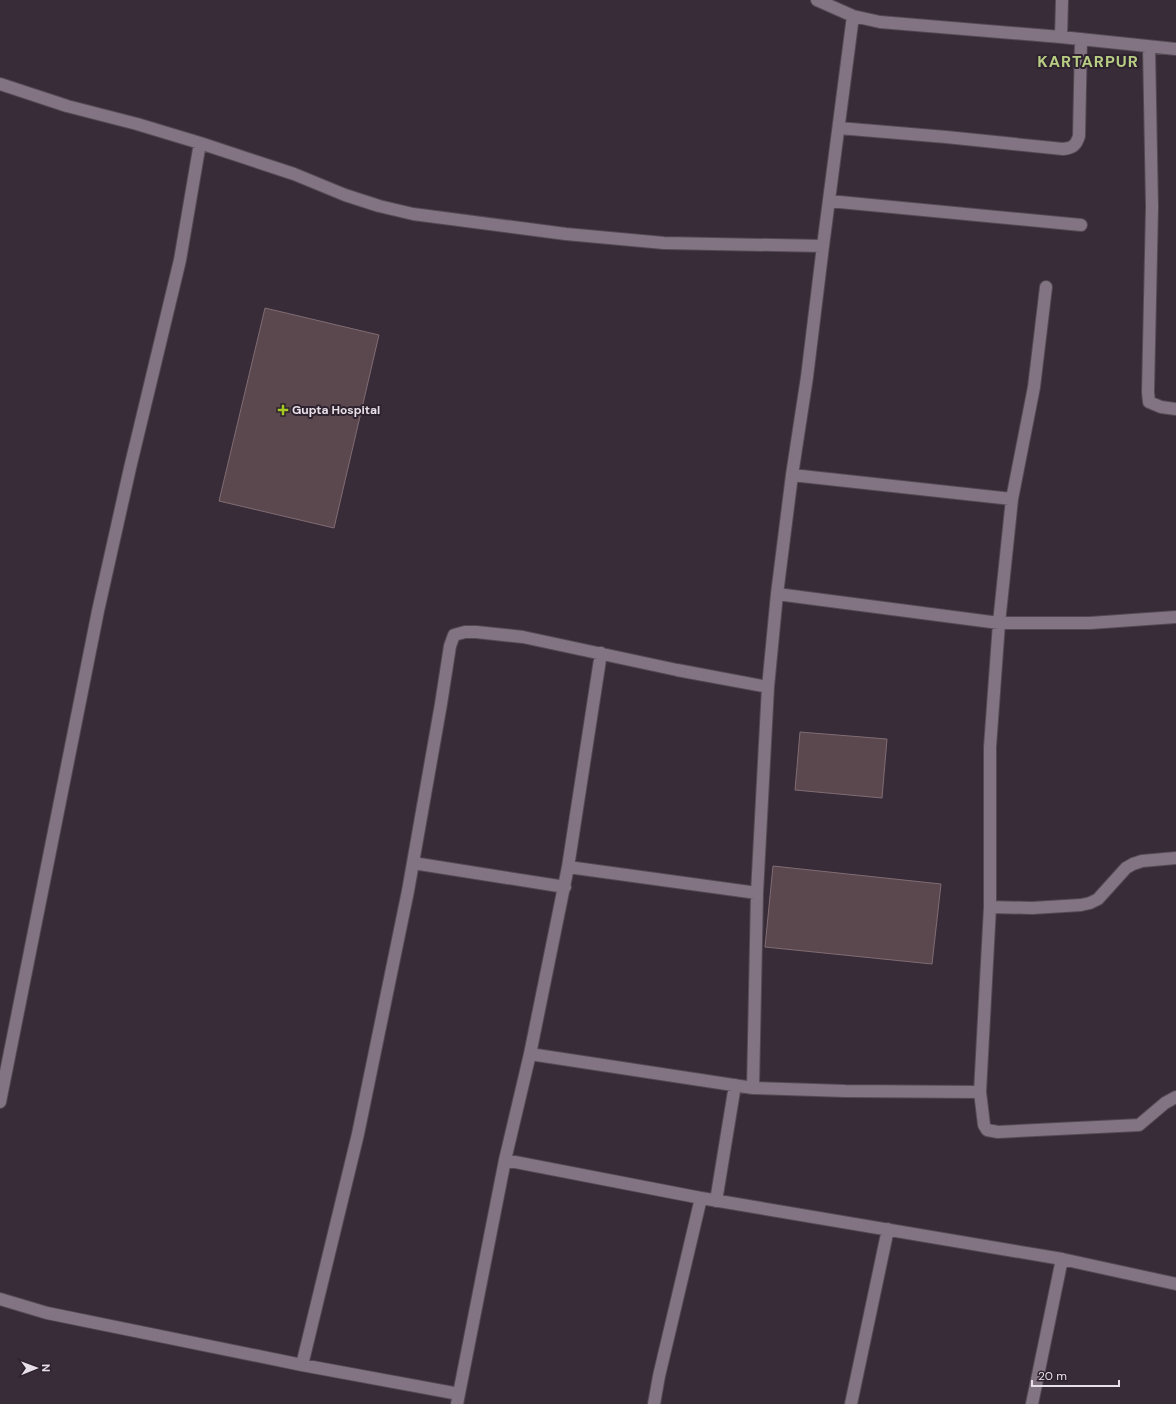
<svg xmlns="http://www.w3.org/2000/svg" width="1176" height="1404" font-family="'DM Sans',sans-serif">
  <style>
    .building { fill: #5b484e; stroke: #806c73 }
    .lines { fill: none; stroke-linecap: round; stroke-linejoin: round }
    .minor-casing { stroke: #534953; stroke-width: 14 }
    .minor { stroke: #827482; stroke-width: 12 }
    .poi-dot { fill: #a5c823; stroke: #2d222e; stroke-width: 1.5 }
    .labels { text-anchor: middle; stroke-width: 4; stroke-linejoin: round; paint-order: stroke }
    .poi-label { font-size: 12px; font-weight: bold; fill: #e8e0e8; stroke: #2d222e; text-anchor: start }
    .district-label { font-size: 16px; font-weight: bold; letter-spacing: 1px; fill: #b7cd83; stroke: #2d222e }
  </style>
  <rect width="100%" height="100%" fill="#382c38"/>
  <path class="building" d="M265,308L379,335L334,528L219,501Z
    M800,732L887,739L882,798L795,790Z
    M773,866L941,884L932,964L765,947Z"/>
  <g class="lines">
    <g class="minor-casing">
      <path id="minor" d="M817,0L853,16L880,22L1061,37L1176,49
        M1061,37L1062,0
        M1149,47L1152,207L1148,392L1149,402L1161,407L1176,409
        M0,84L67,106L137,124L200,143L294,174L345,195L379,206L413,214L566,234L664,243L823,246L807,377L792,475L777,594L768,687L757,893L568,867L530,1054L505,1160L457,1404
        M839,128L946,137L1063,149C1072,148 1076,146 1079,136L1081,39
        M829,201L1081,225
        M823,246L853,16
        M792,475L1012,499
        M777,594L999,623H1090L1176,617
        M413,863L565,887
        M568,867L601,653
        M990,907L1032,908L1081,905L1090,903L1098,899L1126,868L1133,864L1142,861L1176,858
        M530,1054L753,1088L845,1091L980,1092L990,907V747L999,623L1012,499L1034,387L1046,287
        M753,1088L757,893
        M980,1092L984,1125L987,1130L998,1132L1139,1125L1165,1103L1176,1097
        M0,1102L98,611L130,468L180,260L200,143
        M505,1160L701,1198L1062,1259L1176,1284
        M716,1201L735,1085
        M0,1299L47,1313L302,1365L459,1394
        M302,1365L358,1134L408,891L441,704L450,646L454,635L465,632H476L523,637L677,670L768,687
        M654,1404L659,1376L701,1198
        M851,1404L888,1229
        M1032,1404L1062,1259"/>
    </g>
    <use href="#minor" class="minor"/>
  </g>
  <path class="poi-dot" d="M281 404h4v4h4v4h-4v4h-4v-4h-4v-4h4z"/>
  <g class="labels">
    <g class="poi-label">
      <text x="292" y="414">Gupta Hospital</text>
    </g>
    <g class="district-label">
      <text x="1088" y="67">KARTARPUR</text>
    </g>
  </g>
  <g transform="translate(36 1368) rotate(89)" stroke="#2d222e" stroke-width="3" paint-order="stroke">
  <path d="M0-3L7 15L0 10L-7 15Z" fill="#e8e0e8"/>
  <text y="-6" font-size="11" font-weight="bold" text-anchor="middle" fill="#e8e0e8">N</text>
  </g>
  <path d="M1032 1380v6h87v-6" fill="none" stroke="#e8e0e8" stroke-width="2"/>
  <text x="1038" y="1380" font-size="12" fill="#e8e0e8" stroke="#2d222e" stroke-width="3" paint-order="stroke">20 m</text>
</svg>
